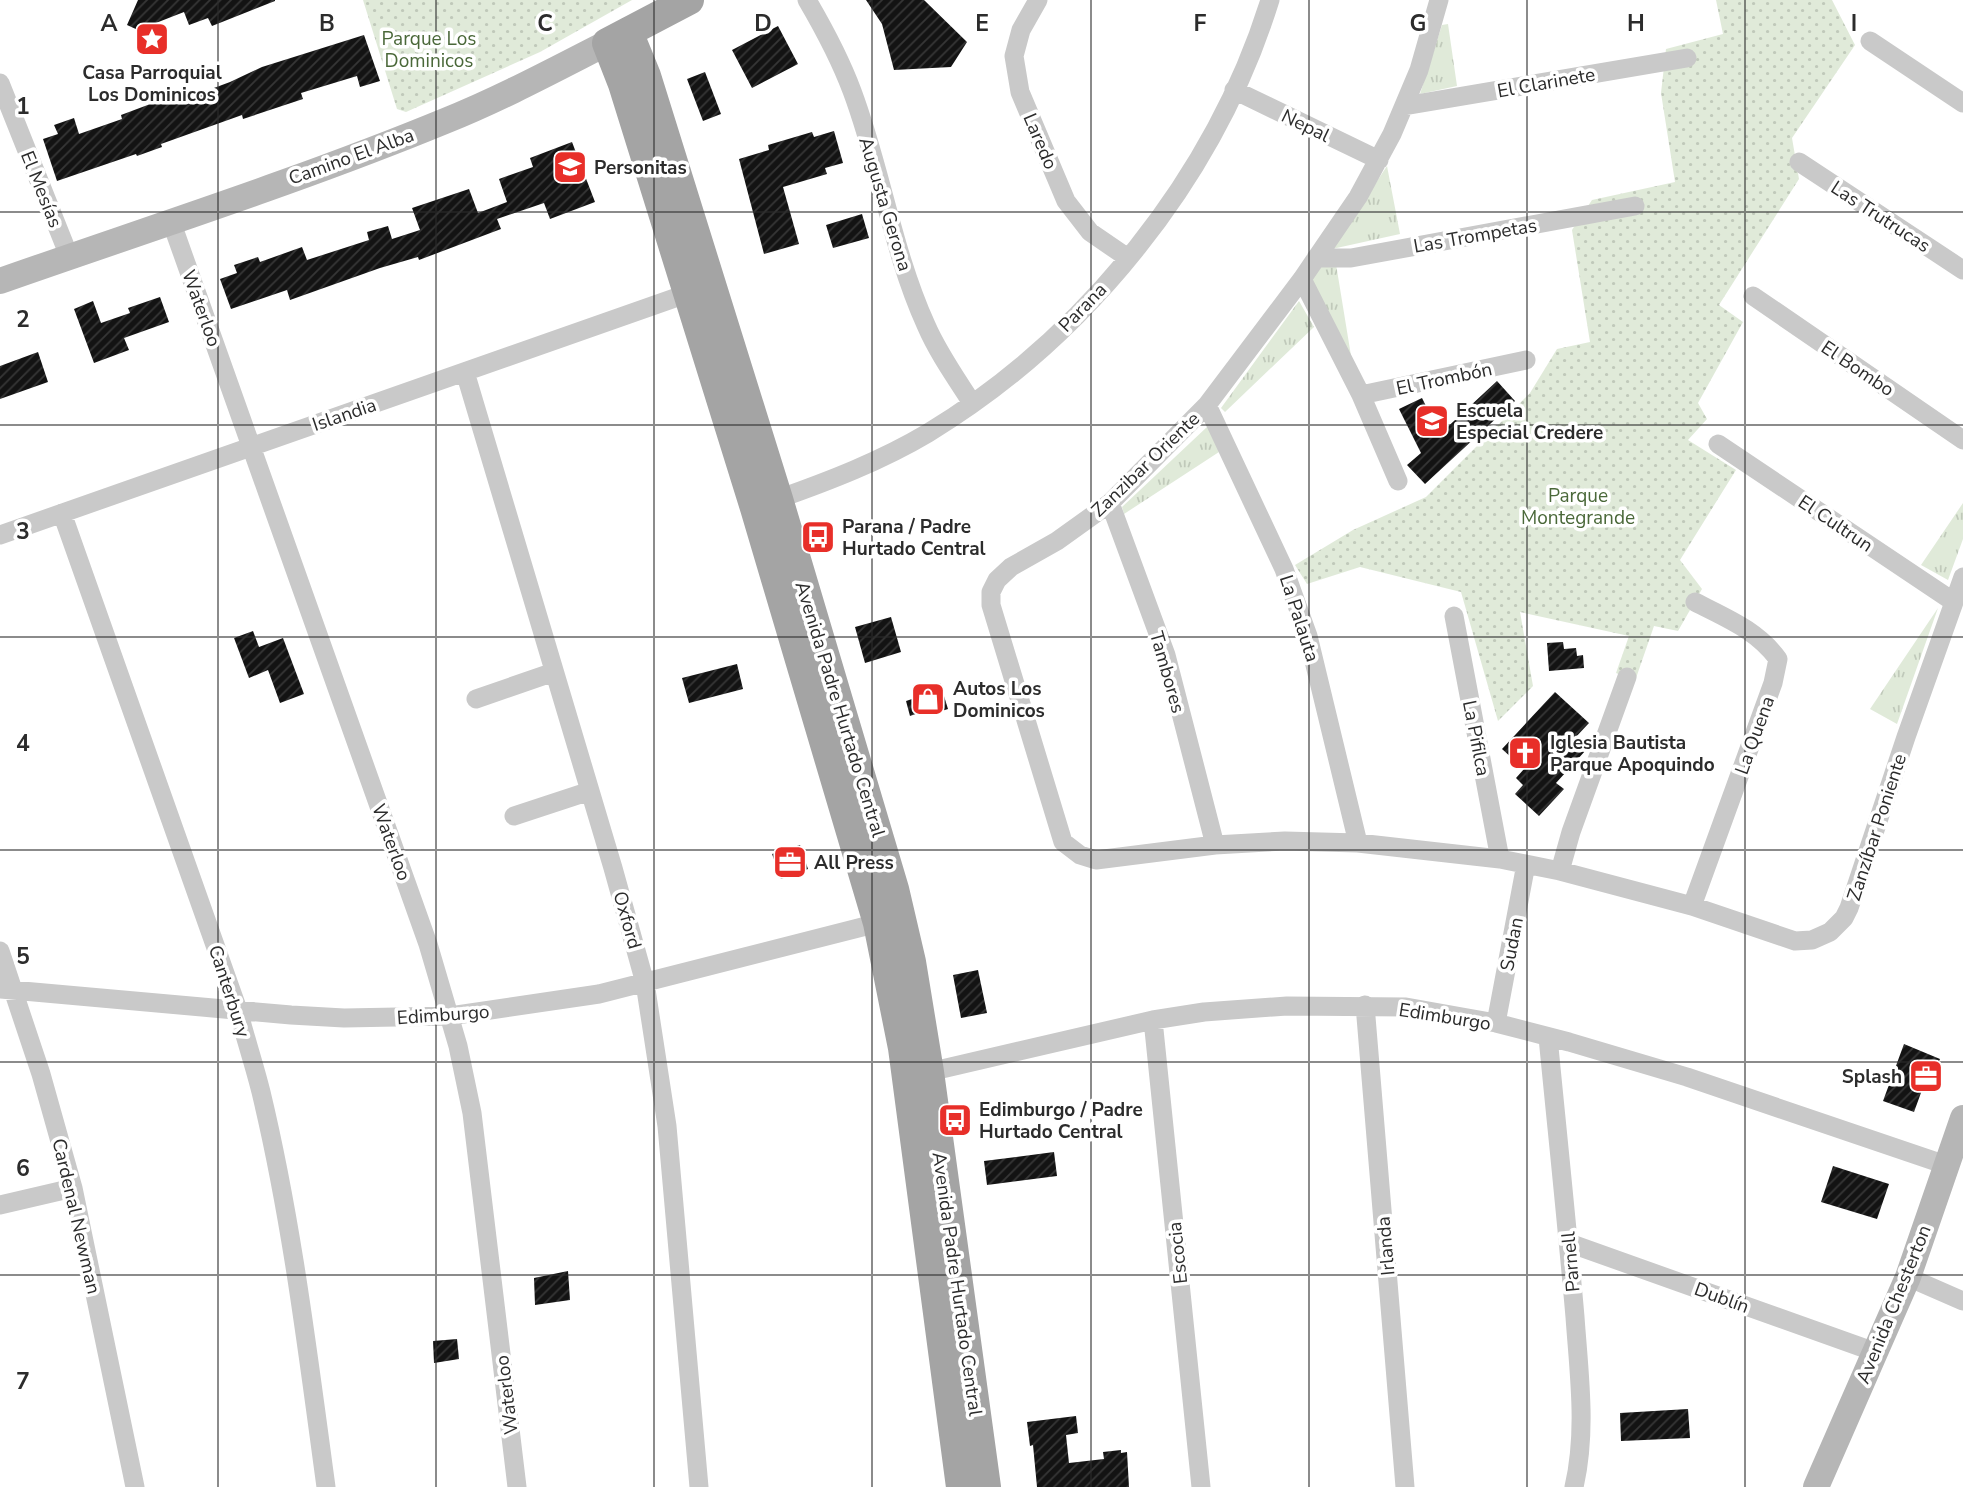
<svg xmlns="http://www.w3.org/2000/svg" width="1963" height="1487" font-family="'Nunito Sans',sans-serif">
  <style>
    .grass { fill: url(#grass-tufts) }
    .park { fill: url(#park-dots) }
    .building { fill: url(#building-hatch) }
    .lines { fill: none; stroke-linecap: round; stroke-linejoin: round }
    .minor { stroke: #c9c9c9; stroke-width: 19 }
    .secondary { stroke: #b6b6b6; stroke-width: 26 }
    .primary { stroke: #a4a4a4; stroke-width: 30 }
    .grid { fill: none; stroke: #2c2c2c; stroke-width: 2; stroke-opacity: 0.55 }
    .labels { text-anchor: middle; stroke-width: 7; stroke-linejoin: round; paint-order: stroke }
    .park-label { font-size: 19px; fill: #4a6839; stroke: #fff }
    .poi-label { font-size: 19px; font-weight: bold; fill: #2c2c2c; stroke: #fff; text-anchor: start }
    .street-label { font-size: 19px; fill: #2c2c2c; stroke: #fff }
    .grid-label { font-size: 23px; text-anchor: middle; font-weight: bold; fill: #2c2c2c; stroke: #fff; stroke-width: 7; stroke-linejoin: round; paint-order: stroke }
  </style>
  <defs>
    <pattern id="grass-tufts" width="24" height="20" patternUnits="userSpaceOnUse" patternTransform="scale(1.75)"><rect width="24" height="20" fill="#e0ead9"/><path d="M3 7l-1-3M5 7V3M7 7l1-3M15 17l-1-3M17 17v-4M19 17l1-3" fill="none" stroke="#c0c9ba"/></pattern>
    <pattern id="park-dots" width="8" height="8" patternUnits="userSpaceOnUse" patternTransform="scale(1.75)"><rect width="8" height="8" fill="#e0ead9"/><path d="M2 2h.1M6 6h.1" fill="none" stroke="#c0c9ba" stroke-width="1.8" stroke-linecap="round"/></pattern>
    <pattern id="building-hatch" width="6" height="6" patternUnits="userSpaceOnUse" patternTransform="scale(1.75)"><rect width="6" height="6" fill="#131313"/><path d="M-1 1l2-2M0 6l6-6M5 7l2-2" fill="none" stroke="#363636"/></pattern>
  </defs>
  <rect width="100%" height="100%" fill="#fff"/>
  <path class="grass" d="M1448,24L1457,86L1420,94L1442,25Z
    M1387,166L1400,234L1332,249Z
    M1336,264L1353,368L1309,277L1319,267Z
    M1299,301L1314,327L1225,412L1221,408Z
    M1208,426L1219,452L1124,514L1122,507Z
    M1963,503V539L1948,580L1921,565Z
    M1938,608L1897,724L1870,709Z"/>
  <path class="park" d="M363,0H632L540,52L406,112L397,109Z
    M1716,0H1832L1855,45L1792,138L1799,179L1719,305L1743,322L1698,403L1707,419L1688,440L1736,470L1680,560L1702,589L1678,631L1654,626L1635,681L1616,673L1629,636L1520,612L1533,686L1498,721L1461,592L1360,567L1307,584L1295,565L1353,530L1426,497L1530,393L1557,349L1590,342L1572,230L1592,200L1675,182L1661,93L1666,49L1723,34Z"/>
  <path class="building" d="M138,0H275V1L212,26L208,18L189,25L184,12L138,30L127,25Z
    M866,0H924L967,42L951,67L894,70L882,24Z
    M778,26L798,64L752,88L732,50Z
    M364,35L380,81L360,87L357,76L301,93L303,99L243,119L242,115L161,144L162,147L137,156L136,154L57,181L43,139L58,134L54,125L74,118L79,134L122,119L121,115L185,91L187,98L230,82L262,67Z
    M705,72L721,114L703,121L687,79Z
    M834,131L843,163L825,168L827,174L783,187L799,244L764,254L739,159L769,150L768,145L812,132L814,137Z
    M572,142L595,202L550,219L544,203L497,219L501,229L419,260L418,257L380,268L290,300L287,290L231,309L220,279L237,273L234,265L258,257L260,262L302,247L307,260L369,240L367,232L388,226L392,239L420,230L412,208L469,189L478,213L507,202L499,179L533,167L530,158Z
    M862,214L869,238L833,248L826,225Z
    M160,297L169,322L124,338L129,350L94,363L74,309L93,301L101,323L130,313L128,308Z
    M38,352L48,382L0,399V366Z
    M1497,381L1515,401L1425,484L1407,465L1421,453L1399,409L1422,398L1440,434Z
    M891,617L901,652L865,663L855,627Z
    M253,631L259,647L283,638L304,694L280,703L268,670L249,678L234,638Z
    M1563,642L1564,649L1576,648L1577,656L1583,655L1584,668L1549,671L1547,643Z
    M737,664L743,689L689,703L682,678Z
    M940,683L948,709L929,715L927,710L910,716L906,701L918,697L915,691Z
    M1555,692L1589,723L1574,739L1586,750L1556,783L1564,789L1539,816L1515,794L1523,785L1516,778L1524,769L1502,749Z
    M800,845L808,869L781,879L772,854Z
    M978,970L987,1013L961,1018L953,975Z
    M1904,1044L1940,1059L1926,1091L1922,1090L1914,1112L1883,1101Z
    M1054,1152L1057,1176L987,1185L984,1161Z
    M1833,1166L1889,1184L1877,1219L1821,1202Z
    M568,1271L570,1300L535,1305L534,1278Z
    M457,1339L459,1359L434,1363L433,1341Z
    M1688,1409L1690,1438L1621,1441L1620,1413Z
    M1076,1416L1078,1433L1066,1435L1069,1463L1104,1459L1103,1452L1121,1450V1453L1127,1452L1129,1487H1037L1033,1445L1030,1446L1027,1422Z"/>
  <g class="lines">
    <path class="minor" d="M807,0C824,29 840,59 852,91C881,168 892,250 926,325C938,353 956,378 972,403
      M1038,0L1021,30L1014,56L1020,92L1066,201L1090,232L1128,258
      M1439,0L1419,70L1392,134L1358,197L1302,279L1207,405L1110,503L1057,541L1011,567L997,580L991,592V605L1063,842L1080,855L1096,860L1215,845L1285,841L1358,843L1500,859L1560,871L1692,906L1795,941L1812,940L1830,932L1844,918L1849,908L1906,737L1963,577
      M1870,41L1963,103
      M0,83L69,256
      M1234,90L1379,160
      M1404,106L1687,58
      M1799,162L1963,270
      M171,221L428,944L458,1046L472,1113L517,1487
      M1316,258H1351L1635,206
      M1302,279L1361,395L1398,481
      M1753,296L1963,440
      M465,372L613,868L645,983L667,1126L699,1487
      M1361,395L1526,360
      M1207,405L1284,569L1308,636L1358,843
      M1718,444L1954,602
      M778,499C829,481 881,461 928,433C1086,337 1215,177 1270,0
      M1110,503L1166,655L1215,845
      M62,513L238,1010C245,1037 254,1064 261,1092C292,1221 308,1355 326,1487
      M0,535L689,293
      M1454,616L1500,859
      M476,699L554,672
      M514,816L590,791
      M1560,871L1571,832L1627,677
      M1692,906L1773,683L1778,659C1757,630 1726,618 1695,602
      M0,951L41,1074L73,1188L135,1487
      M0,989L291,1015L344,1018L450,1016L599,994L878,923
      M1365,1005L1405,1487
      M1153,1020L1201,1487
      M1496,1023L1526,864
      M1548,1037C1557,1130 1567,1224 1575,1317C1579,1374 1587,1431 1574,1487
      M929,1072L1153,1020L1204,1012L1287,1006L1406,1007L1496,1023L1569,1042L1687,1077L1946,1165
      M0,1205L73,1188
      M1569,1243L1875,1352
      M1908,1277L1963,1301"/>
    <path class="secondary" d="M0,281C148,229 299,181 445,121C500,99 554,70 607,43
      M1816,1487L1908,1277L1963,1118"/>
    <path class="primary" d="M689,0L607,43L623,84L755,508L878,923L903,1048L961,1487
      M628,32L646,76L778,499L894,889L911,962L929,1072L986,1487"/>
  </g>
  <path class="grid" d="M218,0V1487M436,0V1487M654,0V1487M872,0V1487M1091,0V1487M1309,0V1487M1527,0V1487M1745,0V1487M0,212H1963M0,425H1963M0,637H1963M0,850H1963M0,1062H1963M0,1275H1963"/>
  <defs>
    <g id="sight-square" transform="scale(1.75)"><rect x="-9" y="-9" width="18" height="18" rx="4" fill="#e82f29" stroke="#fff"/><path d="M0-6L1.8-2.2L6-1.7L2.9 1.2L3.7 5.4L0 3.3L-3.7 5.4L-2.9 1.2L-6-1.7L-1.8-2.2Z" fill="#fff"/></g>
    <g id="school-square" transform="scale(1.75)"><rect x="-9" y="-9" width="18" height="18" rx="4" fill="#e82f29" stroke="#fff"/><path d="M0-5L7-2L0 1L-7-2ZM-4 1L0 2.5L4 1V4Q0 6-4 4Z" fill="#fff"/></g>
    <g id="bus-square" transform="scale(1.75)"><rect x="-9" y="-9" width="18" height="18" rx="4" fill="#e82f29" stroke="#fff"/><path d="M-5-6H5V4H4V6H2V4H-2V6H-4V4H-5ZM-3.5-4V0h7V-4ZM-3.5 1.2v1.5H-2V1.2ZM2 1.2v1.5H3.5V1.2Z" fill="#fff"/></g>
    <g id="shop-square" transform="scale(1.75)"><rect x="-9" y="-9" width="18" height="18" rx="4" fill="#e82f29" stroke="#fff"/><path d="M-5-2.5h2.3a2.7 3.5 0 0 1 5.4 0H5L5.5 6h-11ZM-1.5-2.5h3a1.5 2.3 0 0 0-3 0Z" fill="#fff"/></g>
    <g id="church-square" transform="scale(1.75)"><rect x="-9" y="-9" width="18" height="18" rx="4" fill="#e82f29" stroke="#fff"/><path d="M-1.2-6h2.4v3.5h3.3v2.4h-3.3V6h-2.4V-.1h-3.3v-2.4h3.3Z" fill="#fff"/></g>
    <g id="office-square" transform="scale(1.75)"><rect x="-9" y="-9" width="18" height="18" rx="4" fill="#e82f29" stroke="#fff"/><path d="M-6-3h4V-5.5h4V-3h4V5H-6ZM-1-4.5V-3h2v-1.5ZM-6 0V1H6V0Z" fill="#fff"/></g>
  </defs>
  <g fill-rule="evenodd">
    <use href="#sight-square" x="152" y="39"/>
    <use href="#school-square" x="570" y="167"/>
    <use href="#school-square" x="1432" y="421"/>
    <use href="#bus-square" x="818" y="537"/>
    <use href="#shop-square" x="928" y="699"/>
    <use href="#church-square" x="1525" y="753"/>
    <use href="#office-square" x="790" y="862"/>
    <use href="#office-square" x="1926" y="1076"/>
    <use href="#bus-square" x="955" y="1120"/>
  </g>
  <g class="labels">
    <g class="park-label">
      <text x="429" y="45">Parque Los<tspan x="429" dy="22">Dominicos</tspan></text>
      <text x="1578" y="502">Parque<tspan x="1578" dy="22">Montegrande</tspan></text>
    </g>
    <g class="poi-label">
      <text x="152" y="79" text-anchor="middle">Casa Parroquial<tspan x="152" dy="22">Los Dominicos</tspan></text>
      <text x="594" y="174">Personitas</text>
      <text x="1456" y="417">Escuela<tspan x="1456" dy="22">Especial Credere</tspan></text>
      <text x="842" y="533">Parana / Padre<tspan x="842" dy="22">Hurtado Central</tspan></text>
      <text x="953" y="695">Autos Los<tspan x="953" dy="22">Dominicos</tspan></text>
      <text x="1550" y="749">Iglesia Bautista<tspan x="1550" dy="22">Parque Apoquindo</tspan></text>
      <text x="814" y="869">All Press</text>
      <text x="1902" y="1083" text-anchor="end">Splash</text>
      <text x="979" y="1116">Edimburgo / Padre<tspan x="979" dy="22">Hurtado Central</tspan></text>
    </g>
    <g class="street-label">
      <text transform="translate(1546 82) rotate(-10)" y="7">El Clarinete</text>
      <text transform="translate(1306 125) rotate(26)" y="7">Nepal</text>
      <text transform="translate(1041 141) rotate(67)" y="7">Laredo</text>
      <text transform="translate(351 156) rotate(-20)" y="7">Camino El Alba</text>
      <text transform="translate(42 189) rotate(68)" y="7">El Mesías</text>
      <text transform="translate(886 204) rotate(73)" y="7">Augusta Gerona</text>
      <text transform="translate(1881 216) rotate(33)" y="7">Las Trutrucas</text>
      <text transform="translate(1475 235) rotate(-10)" y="7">Las Trompetas</text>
      <text transform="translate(1082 307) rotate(-46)" y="7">Parana</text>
      <text transform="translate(202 308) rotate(70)" y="7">Waterloo</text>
      <text transform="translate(1858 368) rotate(34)" y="7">El Bombo</text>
      <text transform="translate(1444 378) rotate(-12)" y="7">El Trombón</text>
      <text transform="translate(344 414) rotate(-19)" y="7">Islandia</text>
      <text transform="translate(1145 464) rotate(-44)" y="7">Zanzibar Oriente</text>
      <text transform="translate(1836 523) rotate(34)" y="7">El Cultrun</text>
      <text transform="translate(1300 618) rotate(72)" y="7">La Palauta</text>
      <text transform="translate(1168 672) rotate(74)" y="7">Tambores</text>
      <text transform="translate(841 709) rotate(73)" y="7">Avenida Padre Hurtado Central</text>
      <text transform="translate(1754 735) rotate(-70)" y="7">La Quena</text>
      <text transform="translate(1477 738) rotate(79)" y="7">La Pifilca</text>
      <text transform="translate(1876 827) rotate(-72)" y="7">Zanzíbar Poniente</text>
      <text transform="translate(392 842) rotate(70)" y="7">Waterloo</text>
      <text transform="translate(628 920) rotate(74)" y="7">Oxford</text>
      <text transform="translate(1511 944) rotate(-79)" y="7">Sudan</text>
      <text transform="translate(230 991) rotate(72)" y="7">Canterbury</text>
      <text transform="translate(443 1014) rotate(-4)" y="7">Edimburgo</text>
      <text transform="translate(1445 1016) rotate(9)" y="7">Edimburgo</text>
      <text transform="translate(77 1216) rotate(77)" y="7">Cardenal Newman</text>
      <text transform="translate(1385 1246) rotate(-95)" y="7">Irlanda</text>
      <text transform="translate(1177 1253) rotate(-96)" y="7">Escocia</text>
      <text transform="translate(1570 1262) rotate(-95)" y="7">Parnell</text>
      <text transform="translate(958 1284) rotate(82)" y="7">Avenida Padre Hurtado Central</text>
      <text transform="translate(1722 1297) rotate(20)" y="7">Dublín</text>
      <text transform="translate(1893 1304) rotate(-68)" y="7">Avenida Chesterton</text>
      <text transform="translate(506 1395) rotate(-97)" y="7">Waterloo</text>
    </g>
  </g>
  <g class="grid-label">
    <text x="109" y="31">A</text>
    <text x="327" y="31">B</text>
    <text x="545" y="31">C</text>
    <text x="763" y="31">D</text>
    <text x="982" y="31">E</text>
    <text x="1200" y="31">F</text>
    <text x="1418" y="31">G</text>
    <text x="1636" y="31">H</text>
    <text x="1854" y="31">I</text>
    <text x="23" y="114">1</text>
    <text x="23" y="327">2</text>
    <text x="23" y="539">3</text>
    <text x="23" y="751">4</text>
    <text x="23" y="964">5</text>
    <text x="23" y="1176">6</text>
    <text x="23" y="1389">7</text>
  </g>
</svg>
